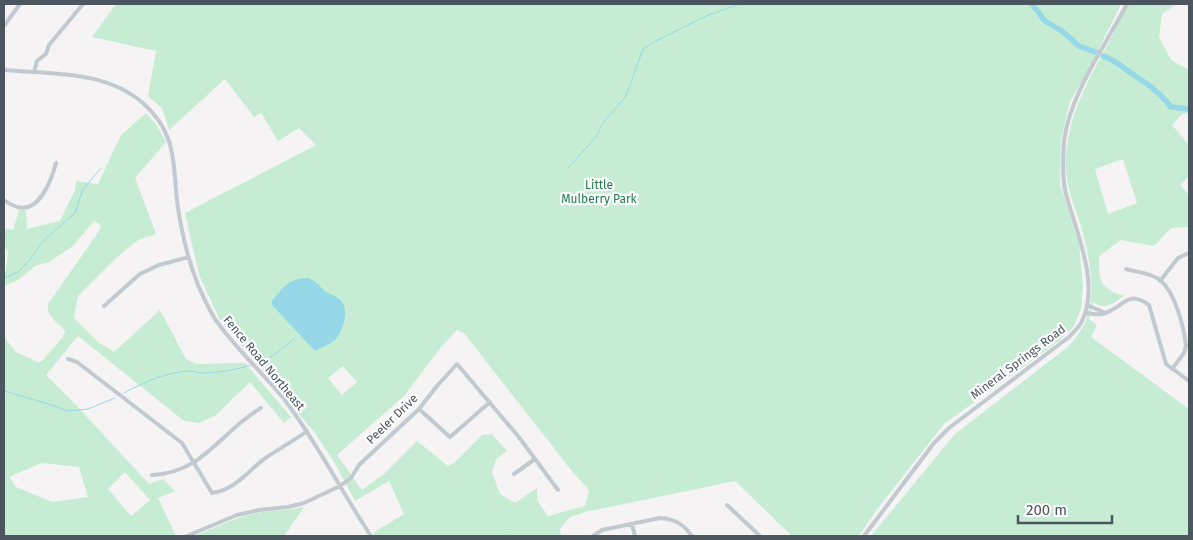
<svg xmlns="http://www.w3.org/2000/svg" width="1193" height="540" font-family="'Fira Sans',sans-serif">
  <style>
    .green { fill: #c6edd4; fill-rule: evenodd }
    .water { fill: #96d8e7 }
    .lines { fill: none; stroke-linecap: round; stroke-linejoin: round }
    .stream { stroke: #96d8e7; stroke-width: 1 }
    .river { stroke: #96d8e7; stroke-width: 5.5 }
    .minor { stroke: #c2cad0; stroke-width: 4 }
    .labels { text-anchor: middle; stroke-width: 4.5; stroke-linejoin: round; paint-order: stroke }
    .park-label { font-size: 12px; fill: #1f7d4c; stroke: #fff }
    .street-label { font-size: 12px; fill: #4b565f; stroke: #fff }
  </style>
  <rect width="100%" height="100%" fill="#f5f3f3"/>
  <path class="green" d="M116,4H1121L1086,75L1070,101L1061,140L1060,184L1079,244L1083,286L1081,309L1074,326L1059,341L944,424L878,508L859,536H792L735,481L585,512L570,517L560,529L561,536H375L373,533L404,514L389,481L355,501L336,465L315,433L220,320L199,275L185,213L316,145L299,128L278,141L261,113L254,117L225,79L169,130L162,108L148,96L156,51L92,37ZM457,330L464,333L571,470L589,490L585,506L548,516L537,500V488L515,503L500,494L492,472L496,459L507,451L492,434L482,435L454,463L448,466L417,441L384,474L362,490L337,455L404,396L441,347ZM343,366L357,382L342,395L328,378Z
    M1129,4H1176L1162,14L1159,37L1171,60L1189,70V113L1182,114L1172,125L1189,145V176L1180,185L1189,195V227L1171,228L1154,246L1121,240L1099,256C1099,280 1099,288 1124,296C1114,303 1105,311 1093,302L1089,319L1097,325L1091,337L1189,409V536H871L955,434L1069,346C1076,337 1084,328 1087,317C1097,289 1088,248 1079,220C1072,199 1064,180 1066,157C1069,115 1085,87 1104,51C1113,35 1120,19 1129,4ZM1123,159L1137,203L1108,214L1095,169Z
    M146,113L156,124L166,142L135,178L156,234L138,240L115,259L78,296L74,318L98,342L114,352L160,310L186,359L197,364L245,363L291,417L284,423L250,382L216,415L199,423L184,421L78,336L46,375L75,404L149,484L163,479L175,491L158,498L176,536H4V337L16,352L38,362H41L63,337L65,331C57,321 46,317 48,304L97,234L101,227L99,224L94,221L73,246L49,262L35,266L18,280L4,286V273L6,272L8,252L4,246V228L13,230L19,210H26L27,229L60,221L75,190L76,181L98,184L121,135ZM42,463L79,467L88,497L52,502L16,487L9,477ZM125,472L150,500L131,516L108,489Z
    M304,507L284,536H194C215,528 235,517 257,513C273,510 288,511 304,507Z"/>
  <path class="water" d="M307,278C316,280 318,285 325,291C331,295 338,296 342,302C349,311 343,331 336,339C331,344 321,348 315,351L272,305V301C284,287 287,279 307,278Z"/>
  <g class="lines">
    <path class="stream" d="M568,168L596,137L603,123L626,96L643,49L654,42L706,16L740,4
      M4,278L18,272L30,260L42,242L75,213L83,189L101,168
      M259,363C272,357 283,348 295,338
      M4,391L52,405L67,411L88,409L115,398
      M124,393C144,382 167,372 190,371C194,371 197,373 201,373C217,373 236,370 251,365
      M505,535L509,536"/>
    <path class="river" d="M1032,4L1045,21L1062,31L1079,46L1098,53
      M1103,56C1114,59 1122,67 1131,73C1146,83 1160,92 1171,107L1189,109"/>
    <path class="minor" d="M4,26L20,4
      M4,70C51,74 106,70 144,104C179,136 172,166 178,208C182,234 188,260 198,285C203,296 208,308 215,319C235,348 262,372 284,399C317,442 341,491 371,536
      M34,72L37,61L46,54L49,45L83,4
      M4,200C8,203 13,206 18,207C40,213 52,178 56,163
      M1126,269C1137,272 1151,273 1160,280C1175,292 1184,327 1186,346L1184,353L1172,369
      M1160,281L1178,258L1189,253
      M1087,305L1106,313
      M104,306L140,274L159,265L189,257
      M1085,313C1091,313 1096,315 1102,314C1122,310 1127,288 1149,305L1166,364L1189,381
      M68,359L77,362L182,443L212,493C236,490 249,469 267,457C280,448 294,441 307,431
      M419,409L450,437L490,402
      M514,474L535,459
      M152,475C204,473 221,431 261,408
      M727,505L760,536
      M632,524L635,536
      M187,536L237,515L259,510L288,507L304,503L340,486L351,478L359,465L419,409L437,386L457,364L518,436L558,490
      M593,536L602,530L660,518C675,519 683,524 692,536
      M864,536L934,443L949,428L1069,337C1073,333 1078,328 1081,323C1102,284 1074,228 1065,190C1062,174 1063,156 1064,141C1070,94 1105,46 1127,4"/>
  </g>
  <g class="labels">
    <g class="park-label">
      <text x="599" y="189">Little<tspan x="599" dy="14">Mulberry Park</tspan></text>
    </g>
    <g class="street-label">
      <text transform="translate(1018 362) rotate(-37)" y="4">Mineral Springs Road</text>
      <text transform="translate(264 363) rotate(50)" y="4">Fence Road Northeast</text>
      <text transform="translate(392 419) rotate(-44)" y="4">Peeler Drive</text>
    </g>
  </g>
  <rect width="1193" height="540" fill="none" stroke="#4b565f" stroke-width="10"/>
  <path d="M1018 515v8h94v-8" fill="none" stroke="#4b565f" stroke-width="2.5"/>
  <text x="1026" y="515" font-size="15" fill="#4b565f" stroke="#ffffff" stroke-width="4" paint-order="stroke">200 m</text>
</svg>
